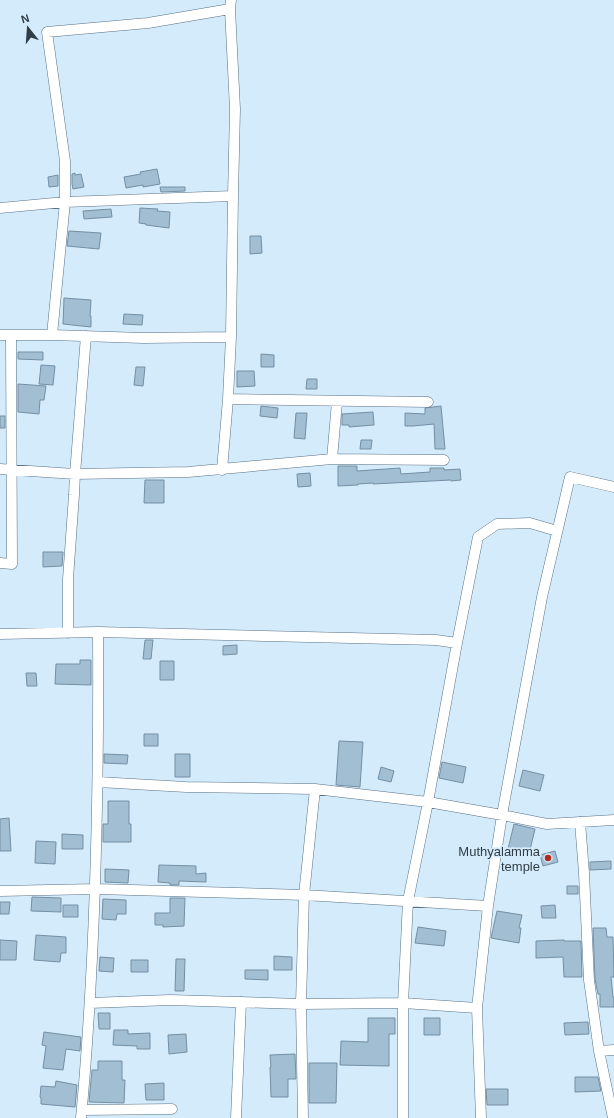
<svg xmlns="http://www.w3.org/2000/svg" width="614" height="1118" font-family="Arial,sans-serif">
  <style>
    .building { fill: #a2bed2; stroke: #748fa3 }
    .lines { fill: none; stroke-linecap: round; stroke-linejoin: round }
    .minor-casing { stroke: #577184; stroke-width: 11 }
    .minor { stroke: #fff; stroke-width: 10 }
    .poi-dot { fill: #b6281e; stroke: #d4ebfc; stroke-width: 1.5 }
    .labels { text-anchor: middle; stroke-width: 3.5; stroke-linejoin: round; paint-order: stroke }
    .poi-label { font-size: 13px; fill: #313d45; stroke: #d4ebfc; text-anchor: end }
  </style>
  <rect width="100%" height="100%" fill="#d4ebfc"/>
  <path class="building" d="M157,169L160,184L143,187V185L126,188L124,177L141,174L140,172Z
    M75,173V175L81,174L84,187L73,189L72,184V174Z
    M58,175V186L49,187L48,177Z
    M160,187H185V191L161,192Z
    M140,208L158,209L157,211L170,212L169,228L146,225V224L139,223Z
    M111,209L112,217L84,219L83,211Z
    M69,231L101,233L99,249L67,246Z
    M250,236H261L262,253L250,254Z
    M64,298L91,300L90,316H91V327L63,324Z
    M124,314L143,315L142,325L123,324Z
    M18,352H43V360L18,359Z
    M261,354L274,355V367H261Z
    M41,365L55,366L53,385L39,384Z
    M136,367H145L143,386L134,385Z
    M237,371H254L255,386L237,387Z
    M307,379H317V389H306Z
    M18,384L46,386L44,400H40L39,414L18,412Z
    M261,406L278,408L277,418L260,416Z
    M441,406L445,449H435L434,424L413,426H405V413L425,414V408Z
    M373,412L374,425L349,427V425H342V414Z
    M296,413H307L305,439L294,438Z
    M0,416H5V428H0Z
    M361,440H372L371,449H360Z
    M338,466H357V471L400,468L401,474L430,472V468H444V470L460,469L461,480L451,481V480L373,484V483L358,484V485L338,486Z
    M310,473L311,486L298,487L297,474Z
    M145,480H164V503H144Z
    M43,552H63L62,566L43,567Z
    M145,640H153L151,659H143Z
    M237,645V654L223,655V646Z
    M80,660H91V685L55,684L56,664H80Z
    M160,661H174V680H160Z
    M26,673H36L37,686H27Z
    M144,734H158V746H144Z
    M339,741L363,742L360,787L336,785Z
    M104,754L128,755L127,764L104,763Z
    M175,754H190V777H175Z
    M442,762L466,767L463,783L439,778Z
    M381,767L394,771L391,782L378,779Z
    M523,770L544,775L540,791L519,786Z
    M108,801H129V824H131V842H103V824H108Z
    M9,818L11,851H0V819Z
    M514,824L535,829L529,854L508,849Z
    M62,834L83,835V849H62Z
    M36,841L56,842L55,864L35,863Z
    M555,851L558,862L543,866L540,855Z
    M611,861V869L590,870V862Z
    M159,865L196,866V874L206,873V882L179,881V885H170V883L158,882Z
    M105,869L129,870L128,883L105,882Z
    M567,886H578V894H567Z
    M32,897L61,898V912L31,911Z
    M170,898H185L184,926L163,927V925H155V913H170Z
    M103,899L126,900V914H117L116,920L102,919Z
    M0,902H10L9,914H0Z
    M63,905H78V917H63Z
    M555,905L556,918H542L541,906Z
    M497,911L522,915L519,928H521L519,943L491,938Z
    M418,927L446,931L444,946L415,943Z
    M593,928H606L607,937H613L614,977H611L613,997H614V1007H600V994H598L595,979Z
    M36,935L66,937V953H61L60,962L34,960Z
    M0,940L17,941L16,960H0Z
    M564,940V941H581L582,977H564L563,957L536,958V941Z
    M274,956L292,957V970H274Z
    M100,957L114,958L113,972L99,971Z
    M176,959H185L184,991H175Z
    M131,960H148V972H131Z
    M245,970H268V980L245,979Z
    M98,1013H110V1029H99Z
    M368,1018H395V1034H389V1066L340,1065L341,1041L368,1042Z
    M424,1018H440V1035H424Z
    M588,1022L589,1034L565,1035L564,1023Z
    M114,1030H128V1034L150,1033V1049H137V1046L113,1045Z
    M44,1032L81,1037L80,1051L66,1049L63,1070L43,1068L46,1046L42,1045Z
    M186,1034L187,1052L169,1054L168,1035Z
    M295,1054L296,1079H288V1097H271L270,1067H271L270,1055Z
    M98,1061H122V1080H125L124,1103L89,1102L92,1070H98Z
    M309,1063H337L336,1103H309Z
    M575,1077H598L601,1091L575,1092Z
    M56,1081L77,1085L75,1107L41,1104V1098L40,1097L41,1086L55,1087Z
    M164,1083V1100H146L145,1084Z
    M486,1089H508V1105H487Z"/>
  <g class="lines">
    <g class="minor-casing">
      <path id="minor" d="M0,208L65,202L233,196
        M0,335H52L143,338L231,337
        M52,335L65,202V161L47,32L148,23L230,9
        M228,399L428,402
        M332,459L337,402
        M0,469L75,474L188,472L332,459L444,460
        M222,470L228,399L231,337L233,196L235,109L230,9L231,0
        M614,487L570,477L542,597L502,815L547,824L614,820
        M0,563L12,564L11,336
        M98,632L436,640L457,643
        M68,633V579L74,495L75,474L86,336
        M0,634L98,632C99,794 96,956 81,1118
        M98,782L186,787L315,789L428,802L457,643L478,537L497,524L530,523L557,531
        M580,822L584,873L589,980L599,1051
        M0,891L96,889L304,895L488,906
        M90,1003L170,1000L301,1004L403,1003L477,1008
        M82,1110L172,1109
        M236,1118L241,1002
        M303,1118L301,1004L304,895L315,789
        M403,1118V1003L408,901L428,802L502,815L488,906L477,1008L481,1118
        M613,1118L599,1051L614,1050"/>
    </g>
    <use href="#minor" class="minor"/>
  </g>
  <circle class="poi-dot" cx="548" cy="858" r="4"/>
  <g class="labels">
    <g class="poi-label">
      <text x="540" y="856">Muthyalamma<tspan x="540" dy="15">temple</tspan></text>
    </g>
  </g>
  <g transform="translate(28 28) rotate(343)" stroke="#d4ebfc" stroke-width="3" paint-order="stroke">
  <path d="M0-3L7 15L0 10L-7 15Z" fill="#313d45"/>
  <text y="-6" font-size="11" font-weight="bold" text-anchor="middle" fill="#313d45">N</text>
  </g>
</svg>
